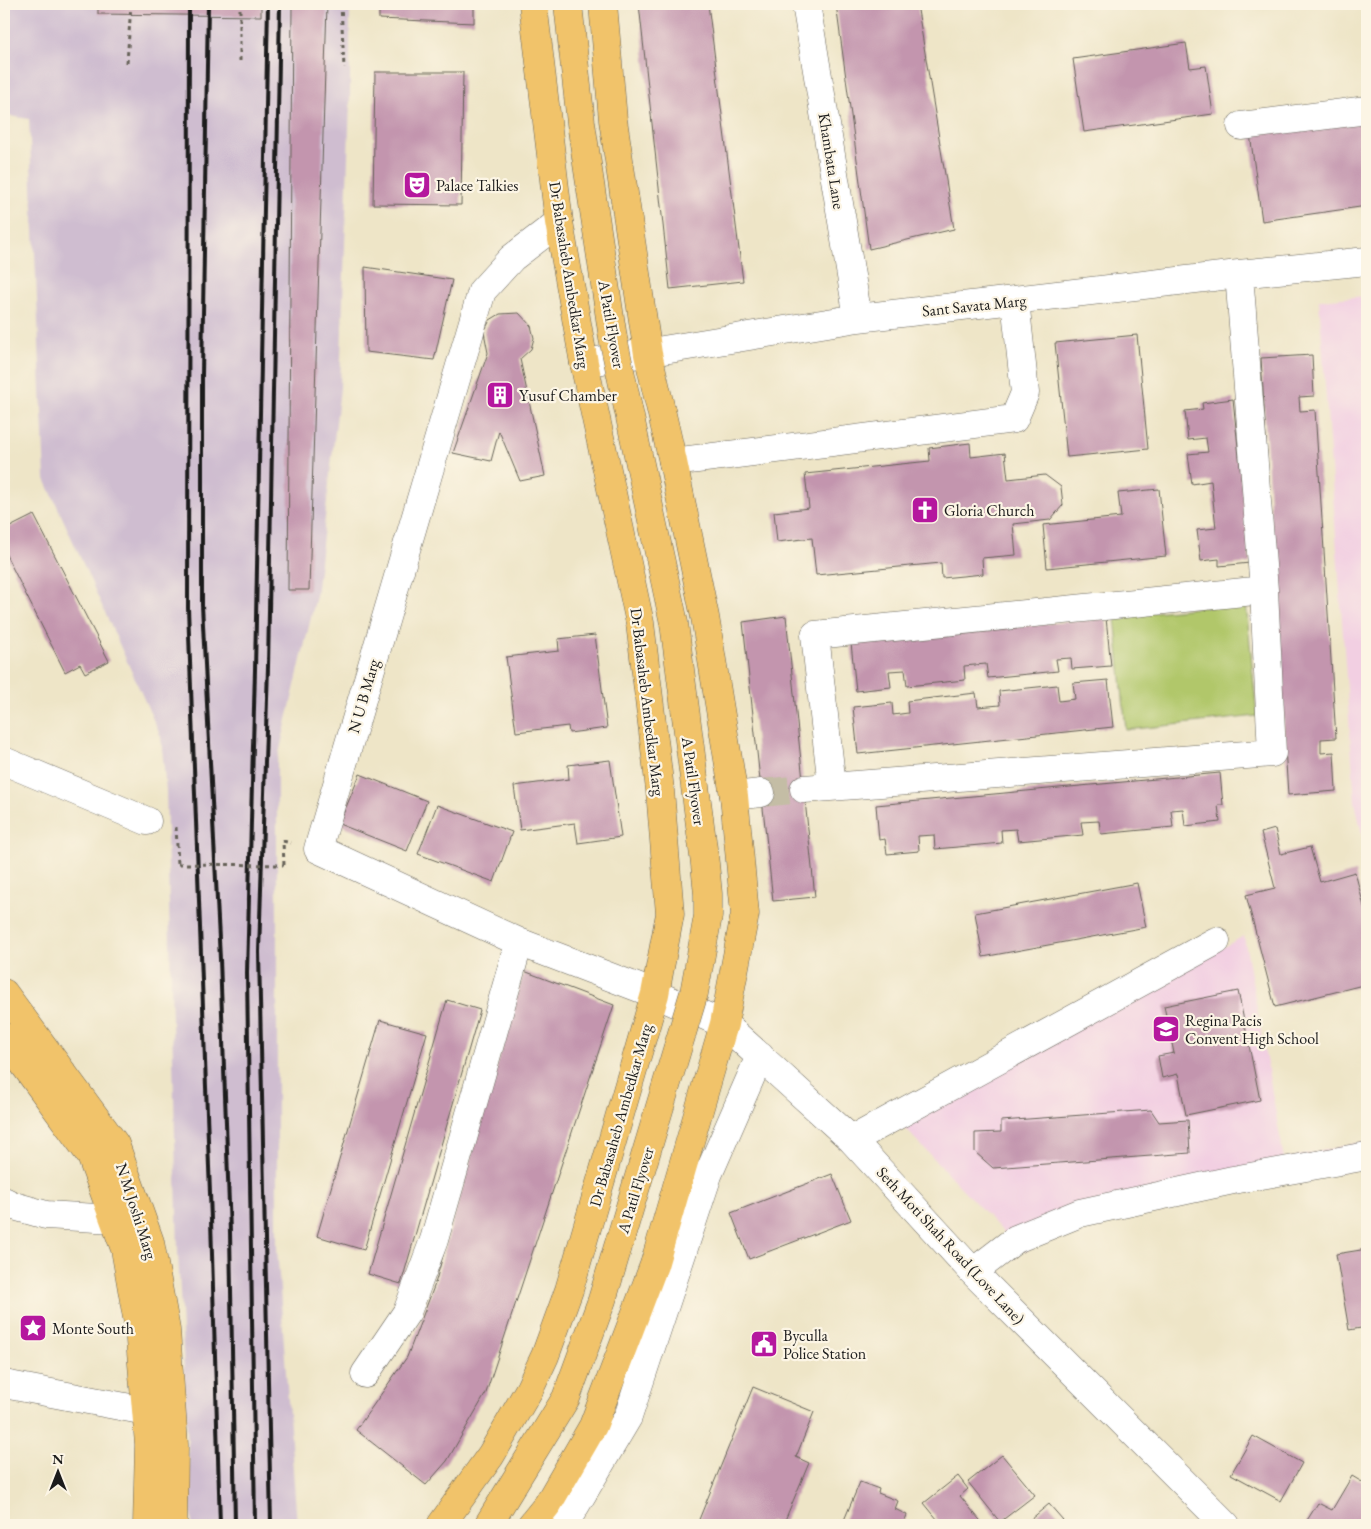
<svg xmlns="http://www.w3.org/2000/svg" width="1371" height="1529" font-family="'EB Garamond',serif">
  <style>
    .built { fill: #f2cfe2 }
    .industrial { fill: #cfbdd0 }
    .green { fill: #b1c76b; stroke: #667244 }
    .building { fill: #c395ae }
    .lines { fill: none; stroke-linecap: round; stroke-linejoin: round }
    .minor-tunnel { stroke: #c4bda5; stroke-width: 28; stroke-dasharray: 28 14; stroke-linecap: butt }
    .minor-casing { stroke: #666258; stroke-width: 29 }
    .major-casing { stroke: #666258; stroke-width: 29 }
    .highway-casing { stroke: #666258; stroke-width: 29 }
    .path { stroke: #666258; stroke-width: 3; stroke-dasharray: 4 4; stroke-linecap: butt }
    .minor { stroke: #fff; stroke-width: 28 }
    .major { stroke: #f1c36a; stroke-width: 28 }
    .highway { stroke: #f1c36a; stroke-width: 28 }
    .rail { stroke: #1c1c1c; stroke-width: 4 }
    .highway-bridge-casing { stroke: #666258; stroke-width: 29; stroke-linecap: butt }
    .path-bridge { stroke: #666258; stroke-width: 3; stroke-dasharray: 4 4; stroke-linecap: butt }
    .highway-bridge { stroke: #f1c36a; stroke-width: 28 }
    .labels { text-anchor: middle; stroke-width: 4.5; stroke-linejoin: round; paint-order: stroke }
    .street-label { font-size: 16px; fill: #1c1c1c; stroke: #fcf5e5 }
    .poi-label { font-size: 16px; fill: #1c1c1c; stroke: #fcf5e5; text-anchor: start }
  </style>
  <rect width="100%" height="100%" fill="#fcf5e5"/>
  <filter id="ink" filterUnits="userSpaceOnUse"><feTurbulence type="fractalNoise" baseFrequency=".02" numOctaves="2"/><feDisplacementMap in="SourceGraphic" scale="10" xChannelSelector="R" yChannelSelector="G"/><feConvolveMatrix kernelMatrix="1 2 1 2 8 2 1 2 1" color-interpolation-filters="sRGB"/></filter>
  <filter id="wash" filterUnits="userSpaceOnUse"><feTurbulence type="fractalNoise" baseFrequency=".0096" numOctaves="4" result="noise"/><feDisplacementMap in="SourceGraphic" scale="20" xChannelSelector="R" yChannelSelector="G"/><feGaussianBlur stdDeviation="1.12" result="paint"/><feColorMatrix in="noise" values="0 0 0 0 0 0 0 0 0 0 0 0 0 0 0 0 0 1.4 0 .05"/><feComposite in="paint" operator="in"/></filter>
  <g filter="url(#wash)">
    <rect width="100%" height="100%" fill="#eee5c7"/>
    <path class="built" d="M1367,296V858L1355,802L1319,300Z
      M1244,936L1284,1159L1367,1141V1166L1110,1214L1025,1251L1017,1239L1006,1235L900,1123Z"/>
    <path class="industrial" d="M4,4H350V100L340,388L316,596L277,762V1247L297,1525H192L178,1253L166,790L161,737L45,479L29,119L4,115Z"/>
    <path class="green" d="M1246,603L1257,716L1126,730L1115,616Z"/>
    <g id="blocks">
      <path class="building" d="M98,4H261V16L98,14Z
        M292,4H327L309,590H288Z
        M379,4H474V23L379,19Z
        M639,4H708L743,281L670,289Z
        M836,4H917L954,229L869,249Z
        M1186,43L1190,68L1206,66L1213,114L1084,132L1073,59Z
        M375,72H463L461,205L373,204Z
        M1367,118V206L1262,221L1250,134Z
        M365,267L452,280L434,360L366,352Z
        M519,313L531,326L534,338L531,349L520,359L545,476L520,481L499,431L491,461L453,453L488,353L484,332L490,320L500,314Z
        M1137,335L1148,449L1067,457L1055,343Z
        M1312,355L1314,396L1299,397L1300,411L1315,410L1336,738L1321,739V753L1334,752L1336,791L1288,795L1261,358Z
        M1233,399L1250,563L1219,566V559L1201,561L1197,530L1216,528L1211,481L1192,484L1188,454L1208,452L1206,438L1188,440L1185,411L1203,409L1202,403Z
        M970,443L971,457L1005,453L1008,479L1045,475L1061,487L1063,505L1050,520L1013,524L1016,555L982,558L983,574L942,578L941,563L816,575L812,538L777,542L774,512L809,508L805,474L930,461L929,448Z
        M1159,489L1166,556L1047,568L1043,525L1121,517L1118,493Z
        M34,515L109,661L85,673L80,664L65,672L4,551V530Z
        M786,616L815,897L773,901L743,622Z
        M1106,618L1111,666L1072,669L1071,658L1056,659L1058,671L988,678L986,664L964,666L965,680L907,686L905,670L889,671L891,687L856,691L851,643Z
        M595,635L607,728L569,733L568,726L516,732L506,657L559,651L558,639Z
        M1108,680L1113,727L858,754L853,707L892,703L893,715L908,713L907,701L976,693L978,707L1000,705L999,691L1057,685L1059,701L1075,699L1073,683Z
        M610,760L621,837L578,843L575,823L520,830L514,786L569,779L568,765Z
        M1220,773L1223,805H1218L1220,822L1185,826L1183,809L1171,810L1173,827L1101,834L1099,821L1081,822L1083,835L1018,841L1016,829L1001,830L1002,843L935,849L934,835L918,836L919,851L887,854L885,839L879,840L876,805Z
        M360,774L427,801L407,851L339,824Z
        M437,805L512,832L494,882L418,854Z
        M1275,829L1281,854L1310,847L1320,882L1355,872L1367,918V984L1275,1007L1246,895L1275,888L1261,833Z
        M1137,883L1146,927L983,957L975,913Z
        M524,971L614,1005L486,1393L447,1461L426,1485L356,1430L407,1357L435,1284Z
        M1238,991L1260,1100L1186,1115L1178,1074L1162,1078L1158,1056L1174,1053L1164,1006Z
        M447,1000L480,1010L401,1284L368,1274Z
        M380,1020L427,1033L364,1250L317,1236Z
        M1151,1110L1159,1122L1188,1120L1190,1153L993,1168L975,1152V1133L1001,1132V1121Z
        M832,1174L851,1220L749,1259L731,1213Z
        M1367,1249V1327L1349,1330L1336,1254Z
        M753,1387L814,1412L796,1457L809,1463L783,1525L770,1521L768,1525H706L698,1522Z
        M1253,1436L1302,1463L1281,1501L1231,1474Z
        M1002,1455L1035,1495L1000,1522L968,1482Z
        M958,1476L968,1489L960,1496L984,1525H942L924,1503Z
        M1352,1476L1367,1485L1366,1525H1304L1318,1503L1332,1510Z
        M860,1482L879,1489L878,1493L898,1501L895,1509L907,1515L903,1525H842Z
        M1049,1504L1063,1520L1057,1525H1024Z"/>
    </g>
  </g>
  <g filter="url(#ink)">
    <use href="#blocks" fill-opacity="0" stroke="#666258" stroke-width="1"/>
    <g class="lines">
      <path class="minor-tunnel" d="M761,793L804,789"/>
      <g class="minor-casing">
        <path id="minor" d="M806,4L858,318
          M1241,126L1367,110
          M559,222L512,258L482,291L318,849L519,942L655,994L724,1024L852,1140L973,1272L1226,1525
          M584,363L858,318L1239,274L1367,261
          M673,462L1014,419L1025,393L1015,300
          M4,761L147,821
          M832,786L815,635L1264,590
          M804,789L1272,753L1264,590L1239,274
          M734,796L761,793
          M852,1140L1216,941
          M4,1201L14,1206L46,1215L114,1219L137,1214
          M973,1272L1016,1239L1080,1213L1233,1180L1367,1156
          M365,1374L407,1312L434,1240L519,942
          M4,1384L146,1411
          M564,1525L628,1417L708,1175L760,1056"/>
      </g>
      <g class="major-casing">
        <path id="major" d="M4,993L115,1144L150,1242L166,1330L174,1445L173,1525
          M4,1037L91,1156L125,1249L139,1329L149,1444L147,1525"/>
      </g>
      <g class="highway-casing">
        <path id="highway" d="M441,1525L491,1455L530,1388L545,1356L569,1290L655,994L670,914L660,790L640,623L584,363L559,222L533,4
          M531,1525L548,1504L593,1426L654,1265L724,1024L745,914L734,796L705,617L673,462L648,354L613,120L603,4"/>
      </g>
      <path class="path" d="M341,4L344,68
        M240,9V65
        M127,63L131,4
        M176,827L178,864
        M284,865L283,841L291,843"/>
      <use href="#minor" class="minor"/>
      <use href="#major" class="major"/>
      <use href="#highway" class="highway"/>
      <path class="rail" d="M189,4L188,608L211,1220L220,1525
        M208,4L202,375V605L220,959L230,1232L235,1525
        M255,1525L247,973L255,670L268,4
        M271,1525L259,952L268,667L280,4"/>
      <g class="highway-bridge-casing">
        <path id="highway-bridge" d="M488,1525L566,1398L602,1300L694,993L708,916V894L705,864L674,623L613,338L581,123L568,4"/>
      </g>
      <path class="path-bridge" d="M178,864L284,865"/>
      <use href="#highway-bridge" class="highway-bridge"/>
    </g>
  </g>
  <defs>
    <g id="theatre-square" transform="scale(1.4375)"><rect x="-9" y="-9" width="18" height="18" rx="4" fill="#b5179e" stroke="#fcf5e5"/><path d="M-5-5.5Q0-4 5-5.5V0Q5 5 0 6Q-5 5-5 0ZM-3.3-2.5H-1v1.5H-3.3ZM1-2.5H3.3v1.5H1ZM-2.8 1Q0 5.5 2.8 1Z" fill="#fff"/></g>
    <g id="building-square" transform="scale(1.4375)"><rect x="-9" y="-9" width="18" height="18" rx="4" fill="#b5179e" stroke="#fcf5e5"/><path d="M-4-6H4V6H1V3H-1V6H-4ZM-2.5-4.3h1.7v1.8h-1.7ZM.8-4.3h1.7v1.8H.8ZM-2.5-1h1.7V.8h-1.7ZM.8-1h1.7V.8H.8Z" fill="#fff"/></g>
    <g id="church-square" transform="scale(1.4375)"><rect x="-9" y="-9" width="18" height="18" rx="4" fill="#b5179e" stroke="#fcf5e5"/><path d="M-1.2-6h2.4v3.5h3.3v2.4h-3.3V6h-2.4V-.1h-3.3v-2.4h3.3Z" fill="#fff"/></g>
    <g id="school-square" transform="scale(1.4375)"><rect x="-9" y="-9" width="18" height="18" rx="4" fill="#b5179e" stroke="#fcf5e5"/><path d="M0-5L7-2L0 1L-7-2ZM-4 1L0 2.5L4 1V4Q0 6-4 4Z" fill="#fff"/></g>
    <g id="sight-square" transform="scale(1.4375)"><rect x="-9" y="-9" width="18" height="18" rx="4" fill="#b5179e" stroke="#fcf5e5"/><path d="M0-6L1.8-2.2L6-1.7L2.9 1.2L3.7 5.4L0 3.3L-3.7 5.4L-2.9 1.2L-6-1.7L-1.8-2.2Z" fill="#fff"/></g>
    <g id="civic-square" transform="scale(1.4375)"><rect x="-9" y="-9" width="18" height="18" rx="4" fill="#b5179e" stroke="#fcf5e5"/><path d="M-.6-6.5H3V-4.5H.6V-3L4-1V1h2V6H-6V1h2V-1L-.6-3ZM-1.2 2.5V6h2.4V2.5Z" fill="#fff"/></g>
  </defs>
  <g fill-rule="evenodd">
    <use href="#theatre-square" x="417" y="185"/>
    <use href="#building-square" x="500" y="395"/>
    <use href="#church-square" x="925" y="510"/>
    <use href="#school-square" x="1166" y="1029"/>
    <use href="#sight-square" x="33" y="1328"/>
    <use href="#civic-square" x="764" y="1344"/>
  </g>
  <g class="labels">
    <g class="street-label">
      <text transform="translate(832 161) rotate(81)" y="6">Khambata Lane</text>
      <text transform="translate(570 275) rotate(81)" y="6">Dr Babasaheb Ambedkar Marg</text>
      <text transform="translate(974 305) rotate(-6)" y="6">Sant Savata Marg</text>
      <text transform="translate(612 324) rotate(80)" y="6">A Patil Flyover</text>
      <text transform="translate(363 696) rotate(-74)" y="6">N U B Marg</text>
      <text transform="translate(648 702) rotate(83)" y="6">Dr Babasaheb Ambedkar Marg</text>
      <text transform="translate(694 781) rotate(82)" y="6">A Patil Flyover</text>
      <text transform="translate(620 1115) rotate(-74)" y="6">Dr Babasaheb Ambedkar Marg</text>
      <text transform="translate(635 1190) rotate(-73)" y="6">A Patil Flyover</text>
      <text transform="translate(137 1211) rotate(72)" y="6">N M Joshi Marg</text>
      <text transform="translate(951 1245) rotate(47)" y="6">Seth Moti Shah Road (Love Lane)</text>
    </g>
    <g class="poi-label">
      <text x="436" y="191">Palace Talkies</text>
      <text x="519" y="401">Yusuf Chamber</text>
      <text x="944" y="516">Gloria Church</text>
      <text x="1185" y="1026">Regina Pacis<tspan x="1185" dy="18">Convent High School</tspan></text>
      <text x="52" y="1334">Monte South</text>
      <text x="783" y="1341">Byculla<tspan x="783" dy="18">Police Station</tspan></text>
    </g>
  </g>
  <rect width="1371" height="1529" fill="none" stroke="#fcf5e5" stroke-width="20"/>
  <g transform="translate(58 1472)" stroke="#fcf5e5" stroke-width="4" paint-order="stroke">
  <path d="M0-4L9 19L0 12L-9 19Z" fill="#1c1c1c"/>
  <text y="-8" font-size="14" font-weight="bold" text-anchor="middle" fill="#1c1c1c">N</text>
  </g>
</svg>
